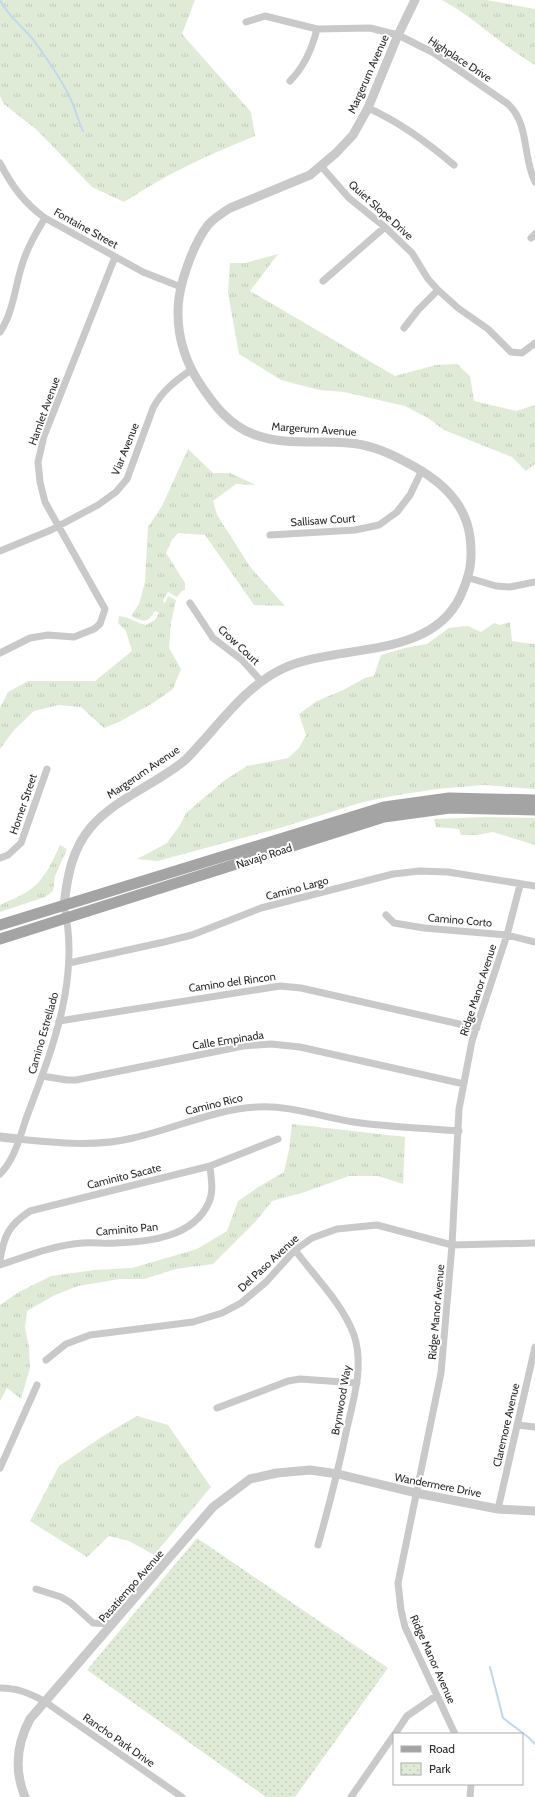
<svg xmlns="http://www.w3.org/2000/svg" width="535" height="1797" font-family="Cabin,sans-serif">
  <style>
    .grass { fill: url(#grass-tufts) }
    .park { fill: url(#park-dots) }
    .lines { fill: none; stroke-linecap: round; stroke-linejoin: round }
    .stream { stroke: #c1d7ed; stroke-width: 2 }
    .minor { stroke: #c9c9c9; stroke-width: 7 }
    .tertiary { stroke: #c9c9c9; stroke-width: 9 }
    .primary { stroke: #a4a4a4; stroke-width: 11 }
    .labels { text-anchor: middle; stroke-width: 4; stroke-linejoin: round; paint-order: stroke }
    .street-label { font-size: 11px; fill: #2c2c2c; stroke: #fff }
  </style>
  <defs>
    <pattern id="grass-tufts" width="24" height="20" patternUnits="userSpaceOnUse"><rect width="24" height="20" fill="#e0ebd7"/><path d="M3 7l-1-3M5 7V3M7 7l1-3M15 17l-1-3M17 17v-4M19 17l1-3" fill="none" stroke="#c0cab9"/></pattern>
    <pattern id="park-dots" width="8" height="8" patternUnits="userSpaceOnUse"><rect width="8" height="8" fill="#e0ebd7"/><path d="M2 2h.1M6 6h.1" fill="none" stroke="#c0cab9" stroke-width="1.8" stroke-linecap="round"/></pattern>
  </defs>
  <rect width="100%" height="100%" fill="#fff"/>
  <path class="grass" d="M0,0H195L182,34L251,112L255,136C207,155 167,174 124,202L92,187L37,130L4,104L0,96Z
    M442,0H487L535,9V65C502,46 475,18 442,0Z
    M278,254L250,291L395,376L436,365L457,364L470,376L474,401L516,411L535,405V464L526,471L512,457L444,430L428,418L405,406L344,392L319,390L281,380L239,354L228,293L230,263H245Z
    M188,449L213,473H230L256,485L236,484L213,501L217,515L251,568L285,606L254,605L205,535L178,533L172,540L166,553L185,583V590L182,591L177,597L168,592L163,601L165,603L168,596L176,600L171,623L169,648L181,669L173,689L153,703L119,722L104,728L81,707L58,705L34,711L14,730L0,749V708L8,692L28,681H95L132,651L126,631L118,623L119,616C129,617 137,623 146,625L155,620L159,613L155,611C146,624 145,622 131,616L139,604L145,582L148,527L162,506Z
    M510,622L512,641L524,643L535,644V789L483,785L437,789L398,795L363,802L283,827L158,861L137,859L167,843L180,825L186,813L225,780L247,766L288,758L299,748L306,735L299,714L317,701L343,690L365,678L374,676L381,655L405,648L427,644L449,628L468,626L481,632L494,623L500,625Z
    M486,817L535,818V845L493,832L477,835H461L459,829L436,827L434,819Z
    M60,845L67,849L55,876L53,891L45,897L0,912V905C38,889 43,882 60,845Z
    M292,1124L405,1137L403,1184L378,1176H349L302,1193L272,1201L256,1221L213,1264L176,1269L144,1279H120L78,1286L53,1296L27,1311L25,1328L29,1347L30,1368L21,1399L7,1388L0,1401V1305L19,1292L51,1276L94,1270L132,1268L197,1249L227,1231L238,1201L260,1186L284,1172L289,1150Z
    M137,1416L168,1425L211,1487L154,1555L129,1541L109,1536L87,1557L30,1521L59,1466L103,1436Z"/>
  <path class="park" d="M197,1538L388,1668L295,1797H266L87,1670Z"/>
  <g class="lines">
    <path class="stream" d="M0,0C8,17 24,27 35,42C47,59 63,81 71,100C76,110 78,121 83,131
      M490,1667L503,1718L528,1737L535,1744"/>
    <path class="minor" d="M246,22L265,16L317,29L370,28L398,35L434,53L508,104C530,125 522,155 535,182
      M290,81C305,66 312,49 317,29
      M368,108C400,122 428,143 454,165
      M0,163C12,186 24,203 45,218L143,272L181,287
      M321,166L349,198L385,227L412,253L428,279L438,290L458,308L488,329L511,352L522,353L535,343
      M531,238L535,234
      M323,281L385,227
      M404,328L418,310L438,290
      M0,332C13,313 15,287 22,265C27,248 36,233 45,218
      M270,535L355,530L379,525L397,512L410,495L422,470
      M0,551L51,530L98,505L116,492L127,479L153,408C162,391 175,381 191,370
      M469,578L496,586L510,587L535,582
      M190,603L213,638L242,660L261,681
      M0,653L30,638L48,635L74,637L94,629L100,624L105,609L45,502L40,482L38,462L44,436L115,257
      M0,858L8,855L21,843L47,769
      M386,915L394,923L424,928L507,935L535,942
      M69,963L164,942L192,935L261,908L393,874L420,871L448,872L535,886
      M59,1021L280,986L301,988L477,1028
      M42,1076L67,1080H76L243,1046L271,1044L300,1047L464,1084
      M18,1139C56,1143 96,1147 133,1138C174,1129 215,1109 257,1107C290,1105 321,1117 353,1122C388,1127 423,1128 459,1131
      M0,1174C15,1159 20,1136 27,1116C52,1050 81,978 64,906
      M295,1250C315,1277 342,1303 354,1335C364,1365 354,1398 347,1428C339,1467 329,1506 318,1545
      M0,1260C4,1235 9,1225 30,1211L210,1166L278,1139
      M0,1265C27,1256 54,1245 83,1243C94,1242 105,1244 116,1243C149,1242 194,1237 209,1202C214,1191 211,1178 210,1166
      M46,1360L66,1344L90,1335L193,1322L222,1313L241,1303L266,1282L295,1250L312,1238L337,1229L377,1225L452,1245L535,1243
      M217,1408L288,1381L300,1379L357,1383
      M517,1425L535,1427
      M0,1468L37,1385
      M498,1509L535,1347
      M36,1589L61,1597L71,1603L93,1623L113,1624
      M0,1688C17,1688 29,1693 44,1701L182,1797
      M395,1734L407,1716L436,1696
      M455,1734L405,1627L401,1610L398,1583L441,1373L452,1245L459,1109L472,1041L507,935L520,885
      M351,1797L394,1735
      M470,1797L471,1784"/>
    <path class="tertiary" d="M64,906C67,877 72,849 91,827C115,799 156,784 184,761C191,755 197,747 203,741C227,714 249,685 282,669C336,643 429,661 460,597C470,575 473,561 470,537C465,498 434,476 402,460C385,451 367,444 348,443C317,440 283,446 253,434C229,425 214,405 200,384C183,358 175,330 179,298C182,277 194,243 208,225C214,218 222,213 230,208L310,175L336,153L353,135L368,108L398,35L415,0
      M0,1137L18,1139
      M25,1797C14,1770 16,1745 30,1719L213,1507L250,1479L277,1473L310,1470L338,1474L416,1493L498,1509L535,1511"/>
    <path class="primary" d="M0,925L384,807L449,798L535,800
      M0,939L384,817L450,808L535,810"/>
  </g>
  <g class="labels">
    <g class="street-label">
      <text transform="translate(460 59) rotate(33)" y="4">Highplace Drive</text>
      <text transform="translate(368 74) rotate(-66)" y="4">Margerum Avenue</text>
      <text transform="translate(381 210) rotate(42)" y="4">Quiet Slope Drive</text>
      <text transform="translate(86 228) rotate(29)" y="4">Fontaine Street</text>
      <text transform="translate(44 411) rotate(-70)" y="4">Hamlet Avenue</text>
      <text transform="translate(314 429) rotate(4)" y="4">Margerum Avenue</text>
      <text transform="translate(125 449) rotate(-68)" y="4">Viar Avenue</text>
      <text transform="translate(323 520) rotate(-4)" y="4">Sallisaw Court</text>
      <text transform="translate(239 645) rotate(43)" y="4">Crow Court</text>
      <text transform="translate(143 772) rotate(-34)" y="4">Margerum Avenue</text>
      <text transform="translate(23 804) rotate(-71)" y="4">Horner Street</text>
      <text transform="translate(264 856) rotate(-18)" y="4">Navajo Road</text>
      <text transform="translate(297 888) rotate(-15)" y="4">Camino Largo</text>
      <text transform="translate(460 920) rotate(5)" y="4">Camino Corto</text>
      <text transform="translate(232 982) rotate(-8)" y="4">Camino del Rincon</text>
      <text transform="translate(478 990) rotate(-72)" y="4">Ridge Manor Avenue</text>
      <text transform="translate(43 1033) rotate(-74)" y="4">Camino Estrellado</text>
      <text transform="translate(228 1040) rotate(-9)" y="4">Calle Empinada</text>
      <text transform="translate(214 1104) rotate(-14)" y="4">Camino Rico</text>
      <text transform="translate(124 1176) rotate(-14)" y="4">Caminito Sacate</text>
      <text transform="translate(127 1229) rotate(-5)" y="4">Caminito Pan</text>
      <text transform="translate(268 1263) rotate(-43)" y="4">Del Paso Avenue</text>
      <text transform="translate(436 1312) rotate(-85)" y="4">Ridge Manor Avenue</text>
      <text transform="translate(341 1400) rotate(-80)" y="4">Brynwood Way</text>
      <text transform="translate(506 1425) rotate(-77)" y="4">Claremore Avenue</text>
      <text transform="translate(438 1485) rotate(11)" y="4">Wandermere Drive</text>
      <text transform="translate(131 1586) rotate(-49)" y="4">Pasatiempo Avenue</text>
      <text transform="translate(433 1659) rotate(66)" y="4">Ridge Manor Avenue</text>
      <text transform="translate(119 1740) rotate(35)" y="4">Rancho Park Drive</text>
    </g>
  </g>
  <rect x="393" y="1733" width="130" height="52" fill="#ffffff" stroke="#ababab"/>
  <rect x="401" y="1746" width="20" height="6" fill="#a4a4a4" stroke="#ababab"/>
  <text x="429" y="1753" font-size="12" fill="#2c2c2c">Road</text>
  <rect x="401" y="1763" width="20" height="12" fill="url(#park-dots)" stroke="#ababab"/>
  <text x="429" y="1773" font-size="12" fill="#2c2c2c">Park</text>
</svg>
